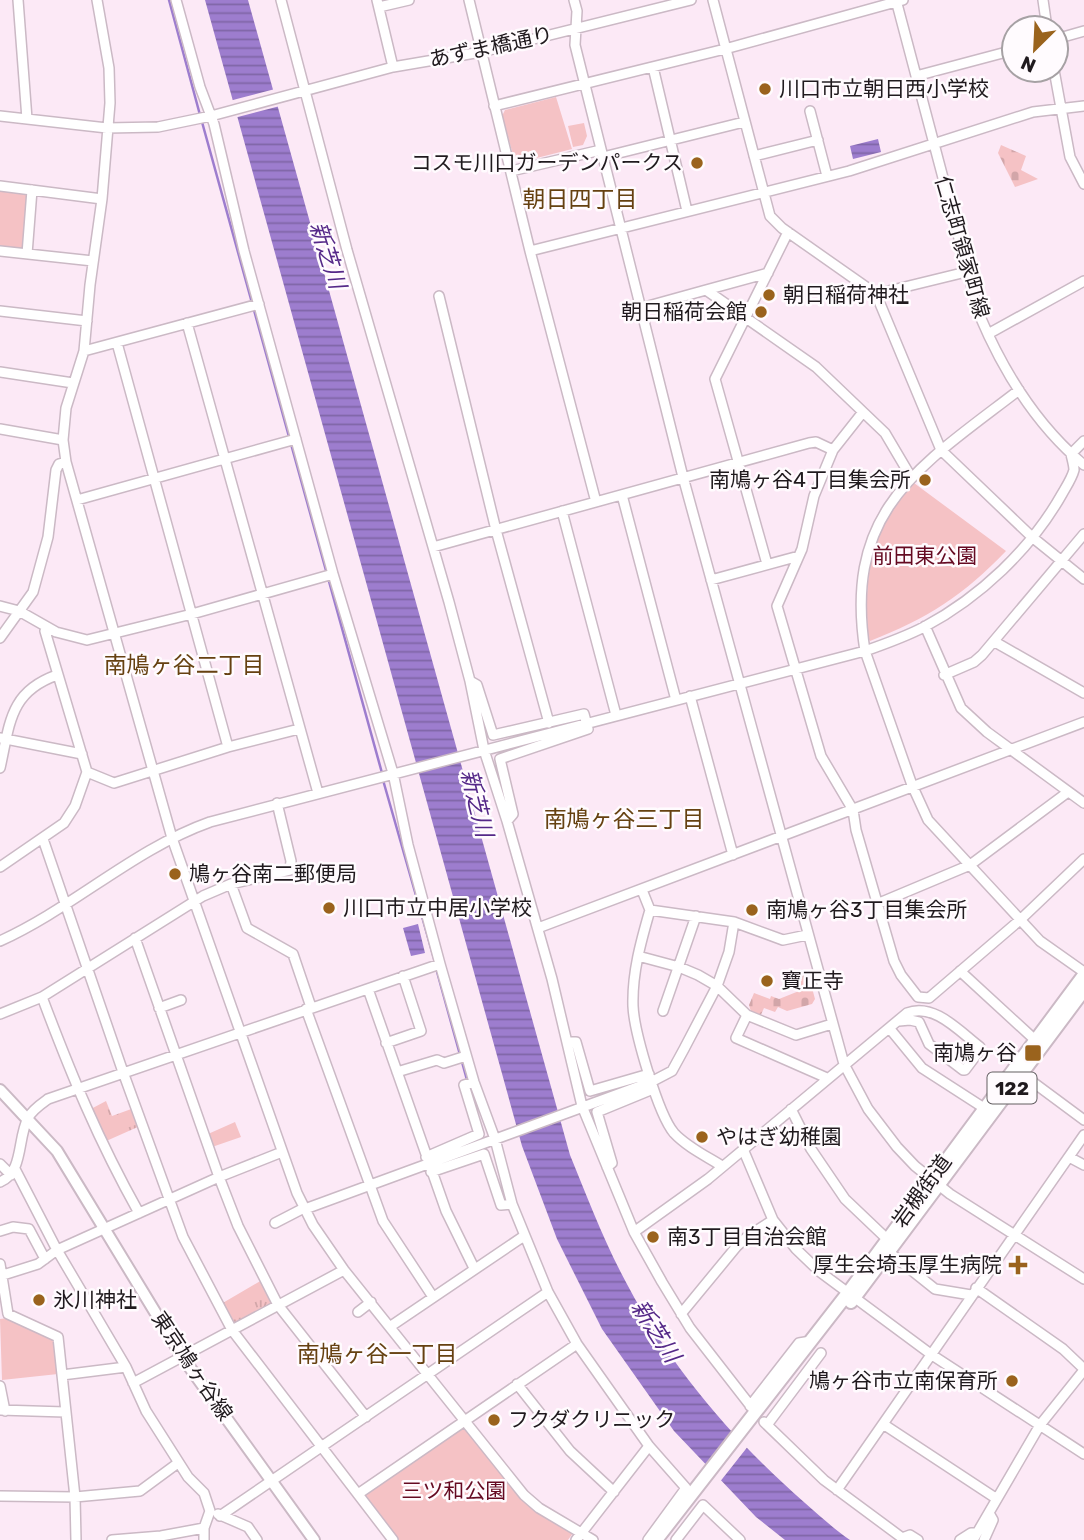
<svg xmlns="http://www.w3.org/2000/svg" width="1084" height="1540" font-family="Rubik,'Noto Sans JP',sans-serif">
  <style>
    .grass { fill: url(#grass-tufts) }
    .cemetery { fill: url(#cemetery-stones) }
    .park { fill: #f5c2c5 }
    .water { fill: url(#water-rules) }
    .pier { fill: #fce9f6 }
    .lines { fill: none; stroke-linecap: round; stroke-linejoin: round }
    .stream { stroke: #9d7dce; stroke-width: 2.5 }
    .minor-casing { stroke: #cbb9c5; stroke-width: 12 }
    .major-casing { stroke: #cbb9c5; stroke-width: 14 }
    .highway-casing { stroke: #cbb9c5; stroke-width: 16 }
    .minor { stroke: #fff; stroke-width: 9 }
    .major { stroke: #fff; stroke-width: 10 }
    .highway { stroke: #fff; stroke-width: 12 }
    .poi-dot { fill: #9a631d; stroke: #fffbfe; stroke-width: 2.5 }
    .labels { text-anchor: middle; stroke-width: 5; stroke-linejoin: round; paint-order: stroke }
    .shield { fill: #fffbfe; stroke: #635e61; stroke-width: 2 }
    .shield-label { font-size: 19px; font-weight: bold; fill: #201a1e }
    .street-label { font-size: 21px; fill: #201a1e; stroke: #fffbfe }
    .poi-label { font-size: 21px; fill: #201a1e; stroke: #fffbfe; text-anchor: start }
    .park-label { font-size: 21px; fill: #650a22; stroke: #fffbfe }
    .neighbourhood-label { font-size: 23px; fill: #664111; stroke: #fffbfe }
    .water-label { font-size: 23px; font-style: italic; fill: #552888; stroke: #fffbfe }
  </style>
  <defs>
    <pattern id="grass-tufts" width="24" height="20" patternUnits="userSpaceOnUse" patternTransform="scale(1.75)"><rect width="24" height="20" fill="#f5c2c5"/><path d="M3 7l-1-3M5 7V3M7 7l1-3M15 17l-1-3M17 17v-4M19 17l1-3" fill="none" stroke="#d2a6a9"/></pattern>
    <pattern id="cemetery-stones" width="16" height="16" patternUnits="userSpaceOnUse" patternTransform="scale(1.75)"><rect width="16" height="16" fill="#f5c2c5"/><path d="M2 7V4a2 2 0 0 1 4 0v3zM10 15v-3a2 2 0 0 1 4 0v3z" fill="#d2a6a9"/></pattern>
    <pattern id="water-rules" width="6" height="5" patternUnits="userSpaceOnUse" patternTransform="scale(1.75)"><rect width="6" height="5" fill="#9d7dce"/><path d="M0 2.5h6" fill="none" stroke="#8066a7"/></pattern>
  </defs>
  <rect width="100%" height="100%" fill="#fce9f6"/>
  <path class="grass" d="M106,1101L112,1116L134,1108L140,1126L104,1142L89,1110Z
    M262,1280L273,1305L232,1325L221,1304Z"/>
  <path class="cemetery" d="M1001,145L1026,156L1021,170L1038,179L1015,187L998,153Z
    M808,973L815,999L812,1004L787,1011L778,1007L775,1012L764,1008L759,1019L752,1015L749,1005L754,993L770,999L771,996L779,999L799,991L796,976Z"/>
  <path class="park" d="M556,97L572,149L521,162L514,158L502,116L505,110Z
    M584,123L587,136L583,145L573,147L568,126Z
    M0,190L26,193L29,196L25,248L23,249L0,246Z
    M914,483L1006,551C964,595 927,619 870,641L868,638C864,578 869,528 914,483Z
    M235,1122L241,1137L212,1147L208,1134Z
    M8,1318L53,1339L58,1374L2,1380L0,1319Z
    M461,1428H466L532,1507L573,1533L568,1540H399L365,1496L366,1492Z"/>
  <path class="water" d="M205,0H248L570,1155C588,1199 605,1244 628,1286C672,1369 735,1442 805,1503C820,1516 834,1529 850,1540H785L756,1517L674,1431L602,1329L557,1239L522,1146Z
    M878,139L881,152L853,159L850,146Z
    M418,924L425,953L411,956L403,928Z"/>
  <path class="pier" d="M275,89L280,106L234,118L229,101Z
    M734,1429L749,1445L719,1483L704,1468Z"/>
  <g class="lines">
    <path class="stream" d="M169,0L200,115
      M202,122L382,773
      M383,780L435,962
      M436,968L467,1080"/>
    <g class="minor-casing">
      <path id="minor" d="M18,0L27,119
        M176,0L200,87L214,124L244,251L333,574L393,773L408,845L440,964L474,1082L495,1139L512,1204L548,1292L577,1344L649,1446L686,1488L648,1540
        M281,0L347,250L449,602L470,681L484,750L507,821L552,979L582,1106L634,1232L662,1282L690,1328L753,1409
        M377,0L393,67
        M469,0L530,251L596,502
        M574,0L577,11L575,45L683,477L844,1064L868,1109L897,1147L915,1166L950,1194L1084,1279
        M713,0L770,216L782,228L876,294L966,272
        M896,0L979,314C1003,371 1036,425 1084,465
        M1043,0L1047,28
        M379,7L409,0
        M1056,39L1084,31
        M653,67L687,211
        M1054,70L1070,157L1084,184
        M916,76L1014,50
        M494,106L725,49L903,0
        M810,111L827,176
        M0,116L107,128L158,127L211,116L393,67L481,52L691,0
        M754,156L818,140
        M603,157L744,122
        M511,171L601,150
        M0,186L102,199
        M0,251L93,261
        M530,251L849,171L1033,112L1084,106
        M27,254L32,190
        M706,290L768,273
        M876,294L941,450L1032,537L1084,579
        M439,296L496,530L549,723
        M641,308L706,290L816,367L885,433L911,477
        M0,311L87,321
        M187,323L318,793
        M988,334L1084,281
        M117,343L228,747
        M84,351L259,304
        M0,372L73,383
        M1019,390C919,467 843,509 865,651L912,785L928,820L1040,941L1084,972
        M863,412L833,450L814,496L802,549L777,606L821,756L853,810L856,830L894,961L901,975L918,997L929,998L1020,920L1084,859
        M0,429L63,440
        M66,462L172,838L297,1193L313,1225L344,1270L524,1495L539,1508L593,1540
        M622,495L676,700
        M77,500L296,439
        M562,511L616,715
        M433,547L809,443L816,442L833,450
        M767,564L715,379L788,232
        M711,580L799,556
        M0,606L19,611L56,632L87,640L192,614L333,574
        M925,626L961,708L987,732L1084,803
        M0,638L33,592L48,537L56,470L59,464L66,462L63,440L66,408L84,351L90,285L102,199L110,103L109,68L97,0
        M995,642L1084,693
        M944,675L974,662L982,655L1084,534
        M470,681L477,685L493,735L584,714L588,729L500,759L513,814L507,821
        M690,696L733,855
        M0,738L82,754
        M0,768C10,724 9,692 57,675
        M87,772L114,783L228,747L299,729
        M43,839L123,1072L183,1237L232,1330L393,1540
        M0,867L64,823L75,806L87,772L45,631L47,627
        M231,884L247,928L293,954L311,1007
        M642,890L650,910L734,922L783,940L807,935
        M877,904L970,865L1068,792
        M650,910C641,941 632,973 633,1006C634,1031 658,1114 674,1133C687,1147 706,1156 722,1166
        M538,928L1084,722
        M135,938L219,1177L238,1226L278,1305L366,1417
        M0,941C73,908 134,849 210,822L865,651C885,644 905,637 924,627C980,597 1031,549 1062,494C1066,487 1072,478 1074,470C1074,465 1072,459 1071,454L1084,441
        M638,956L679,967L698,975L717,986L747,1015L796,1035L832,1024
        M960,971L1034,1039
        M368,989L446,1211L474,1268
        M42,997C71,1074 98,1140 139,1213
        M159,1008L181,1000
        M306,1009L383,1221L433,1297
        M663,1011L696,916
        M0,1014L42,997L203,896L231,884L290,870L291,861L277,803
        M747,1015L736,1038L827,1078
        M890,1029L922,1068L984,1108
        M568,1042H576L590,1091L649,1074
        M386,1043L421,1031L403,976
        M397,1072L437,1060L444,1063L466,1056
        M1022,1074L1084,1120
        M791,1109L811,1149L845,1199L887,1239
        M743,1149L773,1220L796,1249L820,1272L932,1355L1084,1454
        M426,1157L479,1134L464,1085L474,1082
        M1069,1157L1084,1165
        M0,1164L11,1175
        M607,1167L612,1163L597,1112L653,1089
        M15,1169L57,1250L126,1367L146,1411L188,1477L204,1493L210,1511L204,1528V1540
        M431,1172L484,1154L501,1205L512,1204
        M0,1182C24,1172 17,1139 28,1118C32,1110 41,1104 48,1099L440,964
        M305,1209L651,1082L672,1071L684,1049L717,986L729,952L734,922
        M275,1223L304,1208
        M0,1231L13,1227L29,1229L45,1259
        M634,1232L708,1179L907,1013C934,1002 960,1032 980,1047V1050L965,1070H963L929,1044L919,1022L910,1020L899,1021
        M890,1253L935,1289L971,1295
        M0,1264L8,1314L58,1337L75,1497L76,1540
        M0,1276L38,1264L57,1250L219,1177L282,1152
        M976,1288L1063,1349L1084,1369
        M358,1312L371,1302
        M681,1314L737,1246L748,1236L773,1220
        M391,1326L524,1236
        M62,1375L126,1367
        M133,1383L344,1270
        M517,1384L570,1451L614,1492
        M0,1386L5,1411
        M750,1406L799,1343L811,1341
        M0,1410L65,1412
        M764,1422L824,1480L905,1540
        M883,1424L997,1499
        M767,1425L821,1353
        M837,1490L1084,1135
        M358,1494L577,1344
        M0,1496L75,1497L140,1491L178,1463
        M218,1514L248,1527L257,1540
        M220,1516L548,1292
        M902,1538L910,1535L918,1540
        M112,1540L161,1536L204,1528
        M576,1540L649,1446
        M676,1540L703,1505L740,1540
        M960,1540L971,1533H977
        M973,1540L1040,1425L1084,1370
        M984,1540L993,1520L989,1513"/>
    </g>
    <g class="major-casing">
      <path id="major" d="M0,1090L57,1151L183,1358L314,1540"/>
    </g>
    <g class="highway-casing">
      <path id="highway" d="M851,1302L1084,990
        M656,1540L848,1293L1084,975"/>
    </g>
    <use href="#minor" class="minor"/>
    <use href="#major" class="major"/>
    <use href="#highway" class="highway"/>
  </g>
  <g class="poi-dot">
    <circle cx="765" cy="89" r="7"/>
    <circle cx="697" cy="163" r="7"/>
    <circle cx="769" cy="295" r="7"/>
    <circle cx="761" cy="312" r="7"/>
    <circle cx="925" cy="480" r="7"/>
    <circle cx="175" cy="874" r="7"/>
    <circle cx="329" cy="908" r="7"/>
    <circle cx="752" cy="910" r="7"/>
    <circle cx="767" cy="981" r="7"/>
    <rect x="1024" y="1044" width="18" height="18" rx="3.5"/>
    <circle cx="702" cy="1137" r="7"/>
    <circle cx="653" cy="1237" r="7"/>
    <path d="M1014.5 1254.5h7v7h7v7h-7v7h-7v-7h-7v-7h7z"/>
    <circle cx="39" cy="1300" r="7"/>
    <circle cx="1012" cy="1381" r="7"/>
    <circle cx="494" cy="1420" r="7"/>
  </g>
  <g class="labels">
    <rect class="shield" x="987.5" y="1072.5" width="49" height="31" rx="5"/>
    <g class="shield-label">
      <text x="1012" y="1095">122</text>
    </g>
    <g class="street-label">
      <text transform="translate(491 47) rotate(-12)" y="7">あずま橋通り</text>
      <text transform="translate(962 247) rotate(74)" y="7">仁志町領家町線</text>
      <text transform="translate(922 1191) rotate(-54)" y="7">岩槻街道</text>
      <text transform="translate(192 1366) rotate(56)" y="7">東京鳩ヶ谷線</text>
    </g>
    <g class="poi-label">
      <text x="779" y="96">川口市立朝日西小学校</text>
      <text x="683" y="170" text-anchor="end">コスモ川口ガーデンパークス</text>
      <text x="783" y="302">朝日稲荷神社</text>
      <text x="747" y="319" text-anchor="end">朝日稲荷会館</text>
      <text x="911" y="487" text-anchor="end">南鳩ヶ谷4丁目集会所</text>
      <text x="189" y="881">鳩ヶ谷南二郵便局</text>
      <text x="343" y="915">川口市立中居小学校</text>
      <text x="766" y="917">南鳩ヶ谷3丁目集会所</text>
      <text x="781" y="988">寶正寺</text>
      <text x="1017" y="1060" text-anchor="end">南鳩ヶ谷</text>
      <text x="716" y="1144">やはぎ幼稚園</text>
      <text x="667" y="1244">南3丁目自治会館</text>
      <text x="1002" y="1272" text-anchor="end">厚生会埼玉厚生病院</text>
      <text x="53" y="1307">氷川神社</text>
      <text x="998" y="1388" text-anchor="end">鳩ヶ谷市立南保育所</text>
      <text x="508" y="1427">フクダクリニック</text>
    </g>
    <g class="park-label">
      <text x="925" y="563">前田東公園</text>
      <text x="454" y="1498">三ツ和公園</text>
    </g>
    <g class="neighbourhood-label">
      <text x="580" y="207">朝日四丁目</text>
      <text x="184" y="673">南鳩ヶ谷二丁目</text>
      <text x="624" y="827">南鳩ヶ谷三丁目</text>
      <text x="377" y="1362">南鳩ヶ谷一丁目</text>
    </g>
    <g class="water-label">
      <text transform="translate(328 255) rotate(72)" y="8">新芝川</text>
      <text transform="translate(477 803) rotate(76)" y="8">新芝川</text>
      <text transform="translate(656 1331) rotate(57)" y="8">新芝川</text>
    </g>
  </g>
  <g transform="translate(1035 49) rotate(204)"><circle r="33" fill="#fffbfe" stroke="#a6a1a4" stroke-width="2"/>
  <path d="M0-5L12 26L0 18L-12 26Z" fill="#9a631d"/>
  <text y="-10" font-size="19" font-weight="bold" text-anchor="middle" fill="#201a1e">N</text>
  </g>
</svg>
